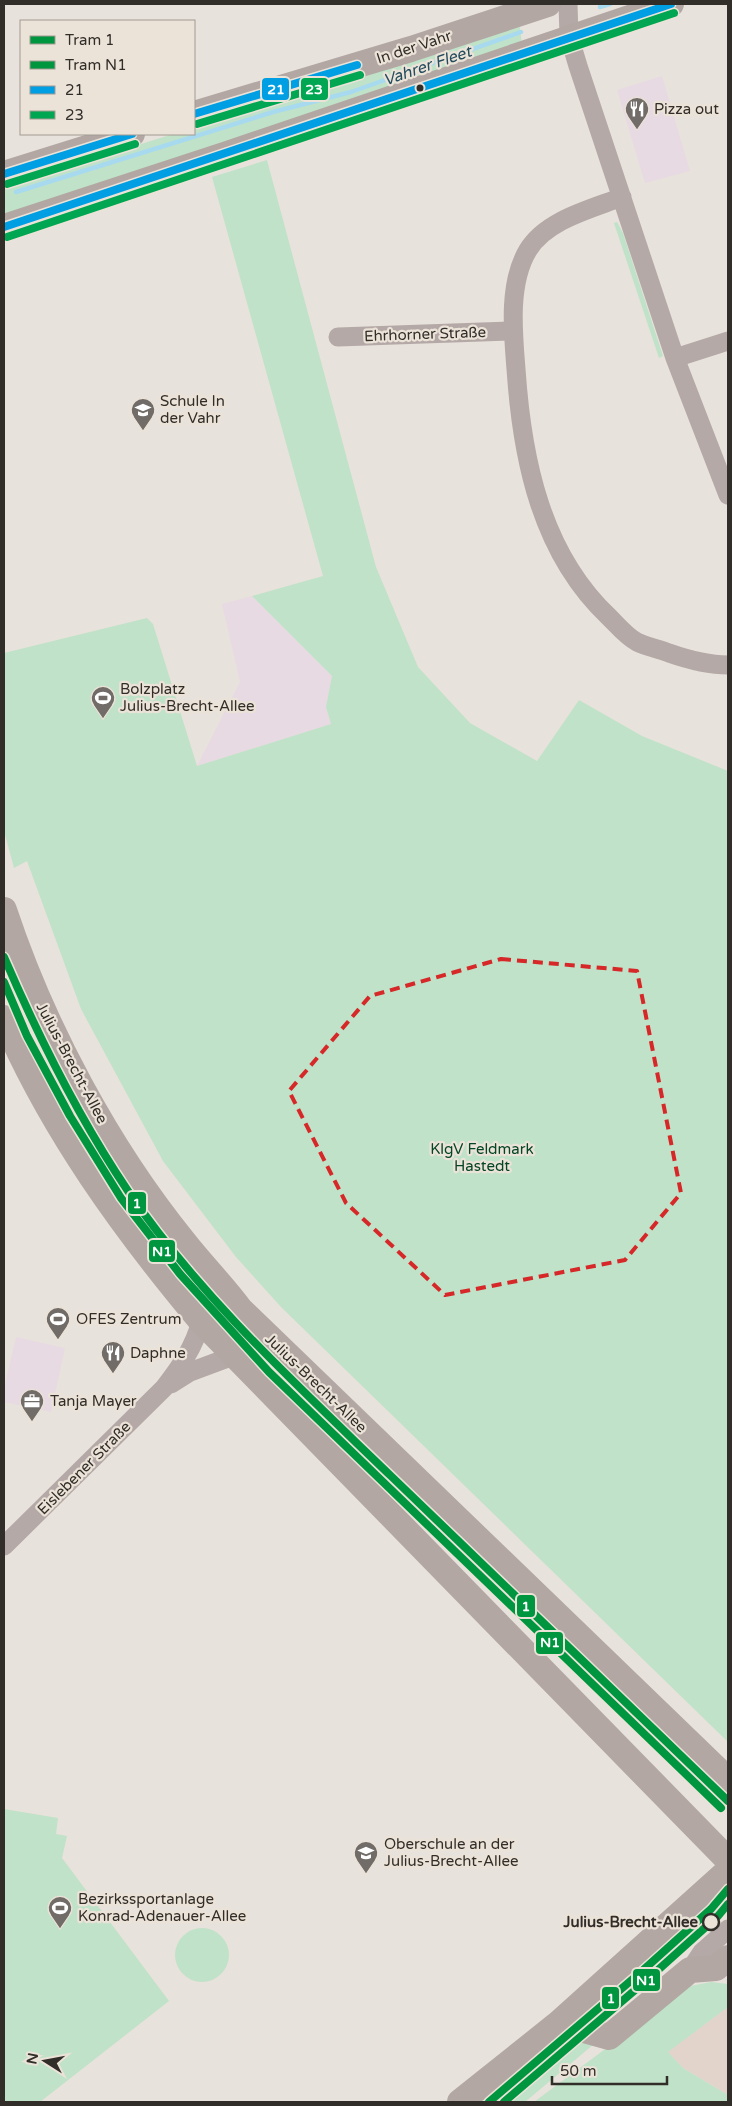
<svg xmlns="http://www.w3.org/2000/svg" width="732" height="2106" font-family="'Varela Round',sans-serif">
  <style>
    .commercial { fill: #e7dae2 }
    .industrial { fill: #e3d4cb }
    .green { fill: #c0e2c8 }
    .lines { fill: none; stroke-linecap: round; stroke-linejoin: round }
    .stream { stroke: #a8daef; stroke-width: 4.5 }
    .street { stroke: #b4a9a6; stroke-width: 19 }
    .secondary { stroke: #b3a7a4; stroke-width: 26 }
    .bus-1-casing { stroke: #ece3d8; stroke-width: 11 }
    .bus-2-casing { stroke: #ece3d8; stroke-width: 11 }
    .bus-1 { stroke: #009fe3; stroke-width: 8 }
    .bus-2 { stroke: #00a651; stroke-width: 8 }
    .tram-1-casing { stroke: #ece3d8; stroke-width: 11 }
    .tram-2-casing { stroke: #ece3d8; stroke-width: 11 }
    .tram-1 { stroke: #009640; stroke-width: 8 }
    .tram-2 { stroke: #009640; stroke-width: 8 }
    .marked { fill: none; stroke: #d62828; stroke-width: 4; stroke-dasharray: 10 6; stroke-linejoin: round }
    .bus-dot { fill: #312d29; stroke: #ece3d8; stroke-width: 2 }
    .stop-dot { fill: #ece3d8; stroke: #312d29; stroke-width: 2.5 }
    .labels { text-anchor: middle; stroke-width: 4.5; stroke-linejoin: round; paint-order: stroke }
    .street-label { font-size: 15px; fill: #312d29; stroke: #ece3d8 }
    .poi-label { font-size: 15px; fill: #312d29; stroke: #ece3d8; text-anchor: start }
    .park-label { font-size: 15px; fill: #034627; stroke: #ece3d8 }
    .stop-label { font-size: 15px; font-weight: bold; fill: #312d29; stroke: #ece3d8; text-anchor: end }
    .water-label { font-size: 16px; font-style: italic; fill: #224c5d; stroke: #ece3d8 }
    .line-badge { stroke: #ece3d8; stroke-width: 2 }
    .badge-label { font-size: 14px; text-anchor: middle; font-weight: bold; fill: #fff }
  </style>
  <rect width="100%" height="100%" fill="#e8e2dc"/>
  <path class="commercial" d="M662,76L690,171L645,183L617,90Z
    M252,596L332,676L326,707L331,724L197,766L240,682L222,604Z
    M16,1337L65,1348L51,1412L4,1402V1389Z"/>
  <path class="industrial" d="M728,2007V2095L683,2068L667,2052Z"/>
  <path class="green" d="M519,21L522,44L4,218V187L173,134H194V127Z
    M267,160L376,567L418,667L470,723L537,761L579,700L642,736L728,771V1742L281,1307L236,1257L163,1161L81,1009L27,861L14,868L4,831V653L147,618L153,624L197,766L331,724L326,707L332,676L252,596L323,576L212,177Z
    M617,222L623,233L663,356L659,358L614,223Z
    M4,1809L58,1818L56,1834L67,1836L62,1858L169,2001L40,2102H4Z
    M175 1955a27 27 0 1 1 54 0a27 27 0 1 1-54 0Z
    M711,1982L728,1984V2007L668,2052L683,2068L728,2095V2102H534L690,1986Z
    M587,2034L600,2039L525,2102H506Z"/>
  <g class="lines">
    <path class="stream" d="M600,7L610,4
      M16,192L273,112L351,92L521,32"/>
    <path class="street" d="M568,4L569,36L578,66L675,358L728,495
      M622,197C591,209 546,220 528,250C508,283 513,332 516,369C522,459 541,553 609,617C617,625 627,637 637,642C647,647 659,649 669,653C689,660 707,665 728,665
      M338,337L513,331
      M675,358L728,341
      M171,1384L190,1372L233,1356
      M4,1546L164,1388C180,1367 194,1348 201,1321
      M690,1970L702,1952L728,1929"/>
    <path class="secondary" d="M194,114L411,49L548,4
      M4,174L132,134
      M4,227L227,154L671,4
      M4,910C43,1027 107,1147 184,1242C202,1265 223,1286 240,1309L728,1780
      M4,1018C52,1130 124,1229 201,1321L728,1860
      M559,2023L609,2037L690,1970L716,1968L728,1958
      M460,2102L559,2023L728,1871"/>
    <g class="bus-1-casing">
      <path id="bus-1" d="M194,114L357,65
        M4,174L132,134
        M4,227L671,4"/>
    </g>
    <g class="bus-2-casing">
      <path id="bus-2" d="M197,124L360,75
        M7,184L135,144
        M7,237L674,13"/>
    </g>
    <use href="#bus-1" class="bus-1"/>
    <use href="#bus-2" class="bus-2"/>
    <g class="tram-1-casing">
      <path id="tram-1" d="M4,957C39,1038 78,1117 128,1191C201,1298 299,1387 391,1476C503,1584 616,1693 728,1801
        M489,2102L641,1972L711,1909L728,1889"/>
    </g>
    <g class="tram-2-casing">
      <path id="tram-2" d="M4,982L27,1036L70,1116L121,1198L180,1274L269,1372L721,1808
        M504,2102L648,1979L718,1916L728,1904"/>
    </g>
    <use href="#tram-1" class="tram-1"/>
    <use href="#tram-2" class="tram-2"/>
  </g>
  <path class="marked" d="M501,959L637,971L681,1193L625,1260L445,1295L346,1203L289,1091L370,996Z"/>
  <defs>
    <g id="restaurant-pin" transform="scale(1.25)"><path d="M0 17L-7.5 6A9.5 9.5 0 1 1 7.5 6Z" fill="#716c68" stroke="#ece3d8"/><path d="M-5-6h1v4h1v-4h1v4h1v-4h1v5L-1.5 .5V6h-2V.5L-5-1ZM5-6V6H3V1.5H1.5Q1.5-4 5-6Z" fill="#fff"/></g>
    <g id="school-pin" transform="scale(1.25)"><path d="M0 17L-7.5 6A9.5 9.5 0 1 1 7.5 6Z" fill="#716c68" stroke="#ece3d8"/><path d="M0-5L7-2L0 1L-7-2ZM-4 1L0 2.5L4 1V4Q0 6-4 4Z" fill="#fff"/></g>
    <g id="stadium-pin" transform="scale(1.25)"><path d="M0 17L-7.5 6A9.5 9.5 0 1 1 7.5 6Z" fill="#716c68" stroke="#ece3d8"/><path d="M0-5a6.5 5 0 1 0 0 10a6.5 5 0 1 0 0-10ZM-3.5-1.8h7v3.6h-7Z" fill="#fff"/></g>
    <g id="office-pin" transform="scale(1.25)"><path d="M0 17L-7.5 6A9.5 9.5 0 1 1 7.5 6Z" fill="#716c68" stroke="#ece3d8"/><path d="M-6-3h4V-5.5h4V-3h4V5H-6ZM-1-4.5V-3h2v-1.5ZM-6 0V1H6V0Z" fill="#fff"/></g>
  </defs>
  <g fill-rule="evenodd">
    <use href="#restaurant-pin" x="637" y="109"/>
    <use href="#school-pin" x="143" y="410"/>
    <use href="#stadium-pin" x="103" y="698"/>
    <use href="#stadium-pin" x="58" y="1319"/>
    <use href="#restaurant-pin" x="113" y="1353"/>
    <use href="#office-pin" x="32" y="1401"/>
    <use href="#school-pin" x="366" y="1853"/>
    <use href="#stadium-pin" x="60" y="1908"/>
  </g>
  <circle class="bus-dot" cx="420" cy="88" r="4.5"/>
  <circle class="stop-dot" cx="711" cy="1922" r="8"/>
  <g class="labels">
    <g class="street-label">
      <text transform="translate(414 47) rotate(-18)" y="5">In der Vahr</text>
      <text transform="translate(425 334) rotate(-2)" y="5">Ehrhorner Straße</text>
      <text transform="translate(72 1063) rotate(62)" y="5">Julius-Brecht-Allee</text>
      <text transform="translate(316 1383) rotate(44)" y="5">Julius-Brecht-Allee</text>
      <text transform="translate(84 1468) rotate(-45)" y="5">Eislebener Straße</text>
    </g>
    <g class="poi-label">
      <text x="654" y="114">Pizza out</text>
      <text x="160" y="406">Schule In<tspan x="160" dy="17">der Vahr</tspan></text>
      <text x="120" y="694">Bolzplatz<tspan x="120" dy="17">Julius-Brecht-Allee</tspan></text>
      <text x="76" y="1324">OFES Zentrum</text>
      <text x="130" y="1358">Daphne</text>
      <text x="50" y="1406">Tanja Mayer</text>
      <text x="384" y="1849">Oberschule an der<tspan x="384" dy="17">Julius-Brecht-Allee</tspan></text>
      <text x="78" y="1904">Bezirkssportanlage<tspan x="78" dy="17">Konrad-Adenauer-Allee</tspan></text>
    </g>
    <g class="park-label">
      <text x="482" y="1154">KlgV Feldmark<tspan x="482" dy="17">Hastedt</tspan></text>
    </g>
    <g class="stop-label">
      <text x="698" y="1927">Julius-Brecht-Allee</text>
    </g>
    <g class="water-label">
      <text transform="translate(427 65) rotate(-19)" y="6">Vahrer Fleet</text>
    </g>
  </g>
  <g class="line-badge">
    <rect x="300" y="77" width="29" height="24" rx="5" fill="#00a651"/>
    <rect x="261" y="77" width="29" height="24" rx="5" fill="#009fe3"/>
    <rect x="127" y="1191" width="20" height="24" rx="5" fill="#009640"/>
    <rect x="148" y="1239" width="28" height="24" rx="5" fill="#009640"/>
    <rect x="516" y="1594" width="20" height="24" rx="5" fill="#009640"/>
    <rect x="535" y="1631" width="29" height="24" rx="5" fill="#009640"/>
    <rect x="632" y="1968" width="29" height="24" rx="5" fill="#009640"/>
    <rect x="601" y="1986" width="19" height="24" rx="5" fill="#009640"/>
  </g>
  <g class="badge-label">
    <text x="314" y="94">23</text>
    <text x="276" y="94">21</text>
    <text x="137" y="1208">1</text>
    <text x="162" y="1256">N1</text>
    <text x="526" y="1611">1</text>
    <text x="550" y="1647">N1</text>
    <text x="646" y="1985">N1</text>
    <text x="611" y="2003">1</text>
  </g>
  <rect width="732" height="2106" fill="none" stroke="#312d29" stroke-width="10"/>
  <rect x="20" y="20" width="175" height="115" fill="#ece3d8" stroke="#a19a92"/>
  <rect x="30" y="36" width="25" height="8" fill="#009640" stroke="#a19a92"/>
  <text x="65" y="45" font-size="15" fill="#312d29">Tram 1</text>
  <rect x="30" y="61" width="25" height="8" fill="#009640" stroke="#a19a92"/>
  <text x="65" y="70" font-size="15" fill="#312d29">Tram N1</text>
  <rect x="30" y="86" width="25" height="8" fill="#009fe3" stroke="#a19a92"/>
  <text x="65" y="95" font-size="15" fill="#312d29">21</text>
  <rect x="30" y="111" width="25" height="8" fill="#00a651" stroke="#a19a92"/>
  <text x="65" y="120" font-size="15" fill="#312d29">23</text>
  <g transform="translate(45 2061) rotate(281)" stroke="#ece3d8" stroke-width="4" paint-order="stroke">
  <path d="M0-4L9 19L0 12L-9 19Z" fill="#312d29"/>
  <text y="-8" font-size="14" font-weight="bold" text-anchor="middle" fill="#312d29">N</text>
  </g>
  <path d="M552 2076v8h115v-8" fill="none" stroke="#312d29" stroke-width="2.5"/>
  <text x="560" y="2076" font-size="15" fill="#312d29" stroke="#ece3d8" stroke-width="4" paint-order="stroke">50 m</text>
</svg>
